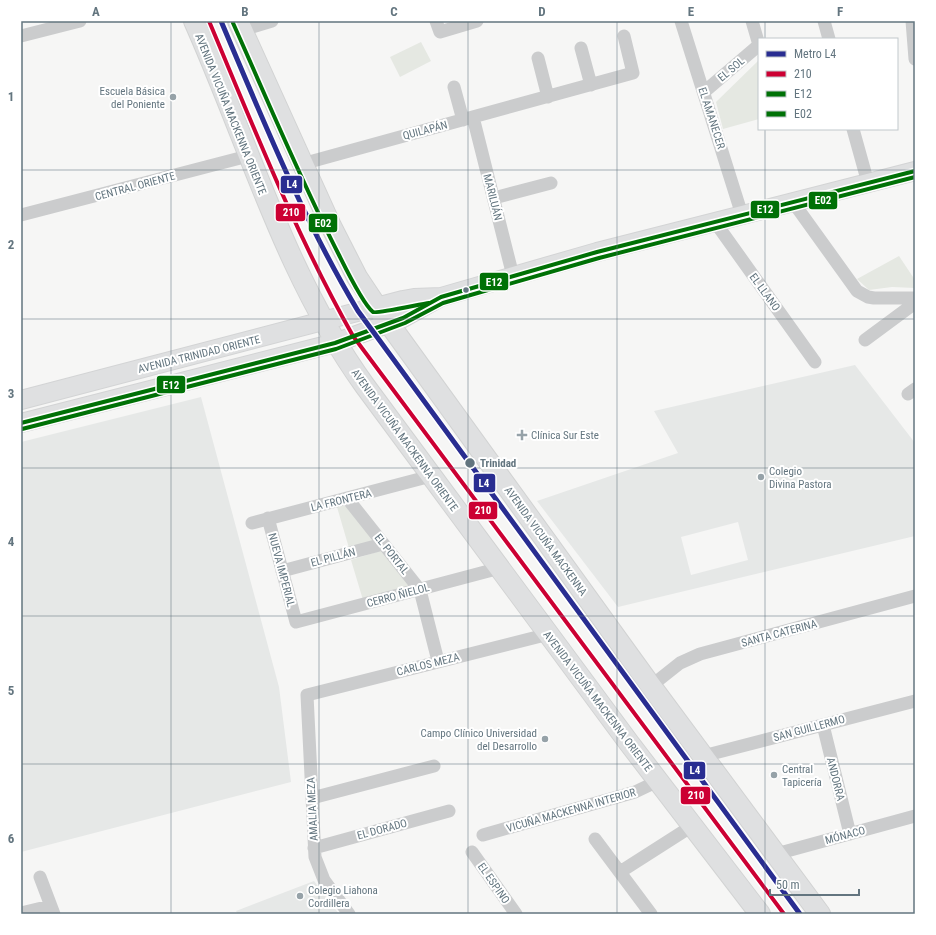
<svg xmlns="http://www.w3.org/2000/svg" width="936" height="935" font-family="'Roboto Condensed',sans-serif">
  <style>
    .built { fill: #e6e8e7; fill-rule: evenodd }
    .green { fill: #e5e8e2 }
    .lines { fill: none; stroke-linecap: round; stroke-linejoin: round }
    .secondary-casing { stroke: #d3d4d5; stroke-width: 20 }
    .primary-casing { stroke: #d2d3d3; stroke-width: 22 }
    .minor { stroke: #cbcccd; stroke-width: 13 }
    .secondary { stroke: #dfe0e1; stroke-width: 18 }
    .primary { stroke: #dfe0e1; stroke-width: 20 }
    .bus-1-casing { stroke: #fff; stroke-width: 7 }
    .bus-2-casing { stroke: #fff; stroke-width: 7 }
    .bus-3-casing { stroke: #fff; stroke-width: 7 }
    .bus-1 { stroke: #c03; stroke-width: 4 }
    .bus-2 { stroke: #007106; stroke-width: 4 }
    .bus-3 { stroke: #007106; stroke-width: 4 }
    .metro-1-casing { stroke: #fff; stroke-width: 8 }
    .metro-1 { stroke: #292d91; stroke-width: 5 }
    .grid { fill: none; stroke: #63757f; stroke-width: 1; stroke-opacity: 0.55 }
    .poi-dot { fill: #96a2a8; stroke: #fff; stroke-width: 1.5 }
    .bus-dot { fill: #63757f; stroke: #fff; stroke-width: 1.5 }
    .labels { text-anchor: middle; stroke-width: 4; stroke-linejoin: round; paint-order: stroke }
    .street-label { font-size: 11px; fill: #63757f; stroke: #fff }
    .poi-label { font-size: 11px; fill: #63757f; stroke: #fff; text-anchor: start }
    .stop-label { font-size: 11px; font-weight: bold; fill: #63757f; stroke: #fff; text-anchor: start }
    .line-badge { stroke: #fff; stroke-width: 1.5 }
    .badge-label { font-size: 11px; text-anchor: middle; font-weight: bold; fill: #fff }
    .neatline { fill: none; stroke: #63757f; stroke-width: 1.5 }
    .grid-label { font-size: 13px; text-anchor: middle; font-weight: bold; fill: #63757f }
  </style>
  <rect width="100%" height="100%" fill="#f6f6f5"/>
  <path class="built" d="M855,365L915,443V536L618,607L537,501L678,453L654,411ZM738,522L748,560L691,575L681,537Z
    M201,397L279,687L291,782L21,852V442Z
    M314,881L339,914H238L236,911Z"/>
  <path class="green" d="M421,42L431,61L400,77L390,57Z
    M759,60V119L723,129L716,102Z
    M899,256L915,280V288L892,287L869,290L857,279Z
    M352,502L380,539L349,548L337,507Z
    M386,549L414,585L363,600L351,560Z"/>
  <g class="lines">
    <g class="secondary-casing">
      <path id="secondary" d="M21,400L403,300L414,298L441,297L597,252L915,171
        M21,423L335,343L403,318L439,298"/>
    </g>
    <g class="primary-casing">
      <path id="primary" d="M194,21C249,144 285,275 365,386L629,743L760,914
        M238,21L331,226L357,277L377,307L651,686L820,914"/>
    </g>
    <path class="minor" d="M436,21L440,32L477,21
      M681,21L742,215
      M752,21L759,45
      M824,21L829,39
      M912,21L915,59
      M242,30L272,21
      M21,36L80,21
      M581,48L591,85
      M538,58L548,97
      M454,87L463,120
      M704,92L759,45
      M473,117L513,276
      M853,129L868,183
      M302,164L633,73L624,36
      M494,198L551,183
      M793,202L857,291L868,297L874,298H915
      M21,215L248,156
      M715,222L815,362
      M865,340L915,303
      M908,394L915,389
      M347,498L420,590L438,661
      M268,518L296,622L500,568
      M252,523L431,476
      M282,571L383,544
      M651,686L680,663L700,654L915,596
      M823,725L850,834
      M703,756L915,701
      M312,798L434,766
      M483,835L635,792L658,781
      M595,839L651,914
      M314,848L449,811
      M472,852L516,914
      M776,854L915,816
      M620,872L692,826
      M40,877L54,914
      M21,913L50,906
      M349,914L324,880L315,857L307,695L549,634"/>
    <use href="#secondary" class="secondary"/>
    <use href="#primary" class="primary"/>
    <g class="bus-1-casing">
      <path id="bus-1" d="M209,21C254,128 296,235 353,336L784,914"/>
    </g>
    <g class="bus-2-casing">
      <path id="bus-2" d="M21,423L335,343L403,318L441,297L597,252L915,171"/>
    </g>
    <g class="bus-3-casing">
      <path id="bus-3" d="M233,23C268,101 300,179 339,255C345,267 363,304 373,312C376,314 421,304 429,303
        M22,429L336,349L405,323L443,303L599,258L915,177"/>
    </g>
    <use href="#bus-1" class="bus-1"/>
    <use href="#bus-2" class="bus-2"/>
    <use href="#bus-3" class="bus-3"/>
    <g class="metro-1-casing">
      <path id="metro-1" d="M221,21C263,120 303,219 358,311L800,914"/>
    </g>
    <use href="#metro-1" class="metro-1"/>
  </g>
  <path class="grid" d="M171,21V914M319,21V914M468,21V914M617,21V914M765,21V39M765,129V914M21,170H915M21,319H915M21,468H915M21,616H915M21,764H915"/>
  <g class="poi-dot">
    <circle cx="173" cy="97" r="4"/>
    <path d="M520 429h4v4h4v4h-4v4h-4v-4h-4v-4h4z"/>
    <circle cx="761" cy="477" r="4"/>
    <circle cx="545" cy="739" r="4"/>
    <circle cx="774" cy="775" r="4"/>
    <circle cx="300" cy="896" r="4"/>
  </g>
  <g class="bus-dot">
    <circle cx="466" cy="290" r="3.5"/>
    <circle cx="470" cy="463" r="5.5"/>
  </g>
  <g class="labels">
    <g class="street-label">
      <text transform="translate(731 69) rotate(-40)" y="4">EL SOL</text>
      <text transform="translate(231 114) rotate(68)" y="4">AVENIDA VICUÑA MACKENNA ORIENTE</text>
      <text transform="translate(712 118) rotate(72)" y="4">EL AMANECER</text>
      <text transform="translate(425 130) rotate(-15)" y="4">QUILAPÁN</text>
      <text transform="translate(135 186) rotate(-15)" y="4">CENTRAL ORIENTE</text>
      <text transform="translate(493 197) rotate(76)" y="4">MARILUÁN</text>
      <text transform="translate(765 292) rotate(54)" y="4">EL LLANO</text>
      <text transform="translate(199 354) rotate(-14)" y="4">AVENIDA TRINIDAD ORIENTE</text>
      <text transform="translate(405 440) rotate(54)" y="4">AVENIDA VICUÑA MACKENNA ORIENTE</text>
      <text transform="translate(341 500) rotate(-14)" y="4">LA FRONTERA</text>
      <text transform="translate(546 541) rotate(54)" y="4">AVENIDA VICUÑA MACKENNA</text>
      <text transform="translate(392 554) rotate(52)" y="4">EL PORTAL</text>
      <text transform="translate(333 557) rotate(-15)" y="4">EL PILLÁN</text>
      <text transform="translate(282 570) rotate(75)" y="4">NUEVA IMPERIAL</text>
      <text transform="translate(398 595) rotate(-15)" y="4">CERRO ÑIELOL</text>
      <text transform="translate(779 633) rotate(-15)" y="4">SANTA CATERINA</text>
      <text transform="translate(428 664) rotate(-14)" y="4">CARLOS MEZA</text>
      <text transform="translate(598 701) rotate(53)" y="4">AVENIDA VICUÑA MACKENNA ORIENTE</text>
      <text transform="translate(809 728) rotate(-15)" y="4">SAN GUILLERMO</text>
      <text transform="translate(836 779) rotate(76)" y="4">ANDORRA</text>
      <text transform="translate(312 809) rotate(-93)" y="4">AMALIA MEZA</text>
      <text transform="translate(571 810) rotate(-16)" y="4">VICUÑA MACKENNA INTERIOR</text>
      <text transform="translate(382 829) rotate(-15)" y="4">EL DORADO</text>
      <text transform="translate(845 835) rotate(-15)" y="4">MÓNACO</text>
      <text transform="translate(494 883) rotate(55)" y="4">EL ESPINO</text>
    </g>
    <g class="poi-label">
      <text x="165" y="95" text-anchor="end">Escuela Básica<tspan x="165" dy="13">del Poniente</tspan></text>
      <text x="531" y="439">Clínica Sur Este</text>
      <text x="769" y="475">Colegio<tspan x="769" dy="13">Divina Pastora</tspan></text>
      <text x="537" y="737" text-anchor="end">Campo Clínico Universidad<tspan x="537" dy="13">del Desarrollo</tspan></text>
      <text x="782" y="773">Central<tspan x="782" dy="13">Tapicería</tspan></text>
      <text x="308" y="894">Colegio Liahona<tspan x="308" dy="13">Cordillera</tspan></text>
    </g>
    <g class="stop-label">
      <text x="480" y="467">Trinidad</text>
    </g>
  </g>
  <g class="line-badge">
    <rect x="280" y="175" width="23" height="19" rx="4" fill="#292d91"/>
    <rect x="808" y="191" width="30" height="19" rx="4" fill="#007106"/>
    <rect x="750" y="200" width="30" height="19" rx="4" fill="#007106"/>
    <rect x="275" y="203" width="31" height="19" rx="4" fill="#c03"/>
    <rect x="308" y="213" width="30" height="20" rx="4" fill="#007106"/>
    <rect x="479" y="272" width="30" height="19" rx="4" fill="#007106"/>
    <rect x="156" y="375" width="30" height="19" rx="4" fill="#007106"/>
    <rect x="473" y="473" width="23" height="20" rx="4" fill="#292d91"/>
    <rect x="468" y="501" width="30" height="19" rx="4" fill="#c03"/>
    <rect x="683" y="761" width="23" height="19" rx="4" fill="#292d91"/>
    <rect x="680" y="786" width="31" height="19" rx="4" fill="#c03"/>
  </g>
  <g class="badge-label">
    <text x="292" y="188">L4</text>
    <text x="823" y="204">E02</text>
    <text x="765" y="213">E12</text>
    <text x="291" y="216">210</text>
    <text x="323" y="227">E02</text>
    <text x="494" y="286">E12</text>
    <text x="171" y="389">E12</text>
    <text x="484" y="487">L4</text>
    <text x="483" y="514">210</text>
    <text x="695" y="774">L4</text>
    <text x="696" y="799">210</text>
  </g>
  <rect width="936" height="935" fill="none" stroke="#ffffff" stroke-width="44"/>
  <rect x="758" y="38" width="140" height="92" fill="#ffffff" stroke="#c1c8cc"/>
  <rect x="766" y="51" width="20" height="6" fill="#292d91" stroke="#c1c8cc"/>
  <text x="794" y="58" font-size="12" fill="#63757f">Metro L4</text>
  <rect x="766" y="71" width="20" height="6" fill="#cc0033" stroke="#c1c8cc"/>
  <text x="794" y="78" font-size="12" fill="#63757f">210</text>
  <rect x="766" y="91" width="20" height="6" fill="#007106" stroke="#c1c8cc"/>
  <text x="794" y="98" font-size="12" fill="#63757f">E12</text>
  <rect x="766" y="111" width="20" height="6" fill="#007106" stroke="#c1c8cc"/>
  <text x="794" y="118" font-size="12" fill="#63757f">E02</text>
  <path d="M770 889v6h89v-6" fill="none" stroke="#63757f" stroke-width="2"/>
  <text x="776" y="889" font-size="12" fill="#63757f" stroke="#ffffff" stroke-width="3" paint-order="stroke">50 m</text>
  <rect x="22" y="22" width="892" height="891" class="neatline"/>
  <g class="grid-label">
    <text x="96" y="16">A</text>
    <text x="245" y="16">B</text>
    <text x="394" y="16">C</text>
    <text x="542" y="16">D</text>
    <text x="691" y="16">E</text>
    <text x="840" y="16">F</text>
    <text x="11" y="101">1</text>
    <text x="11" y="249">2</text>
    <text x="11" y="398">3</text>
    <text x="11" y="546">4</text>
    <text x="11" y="695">5</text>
    <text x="11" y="843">6</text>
  </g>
</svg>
